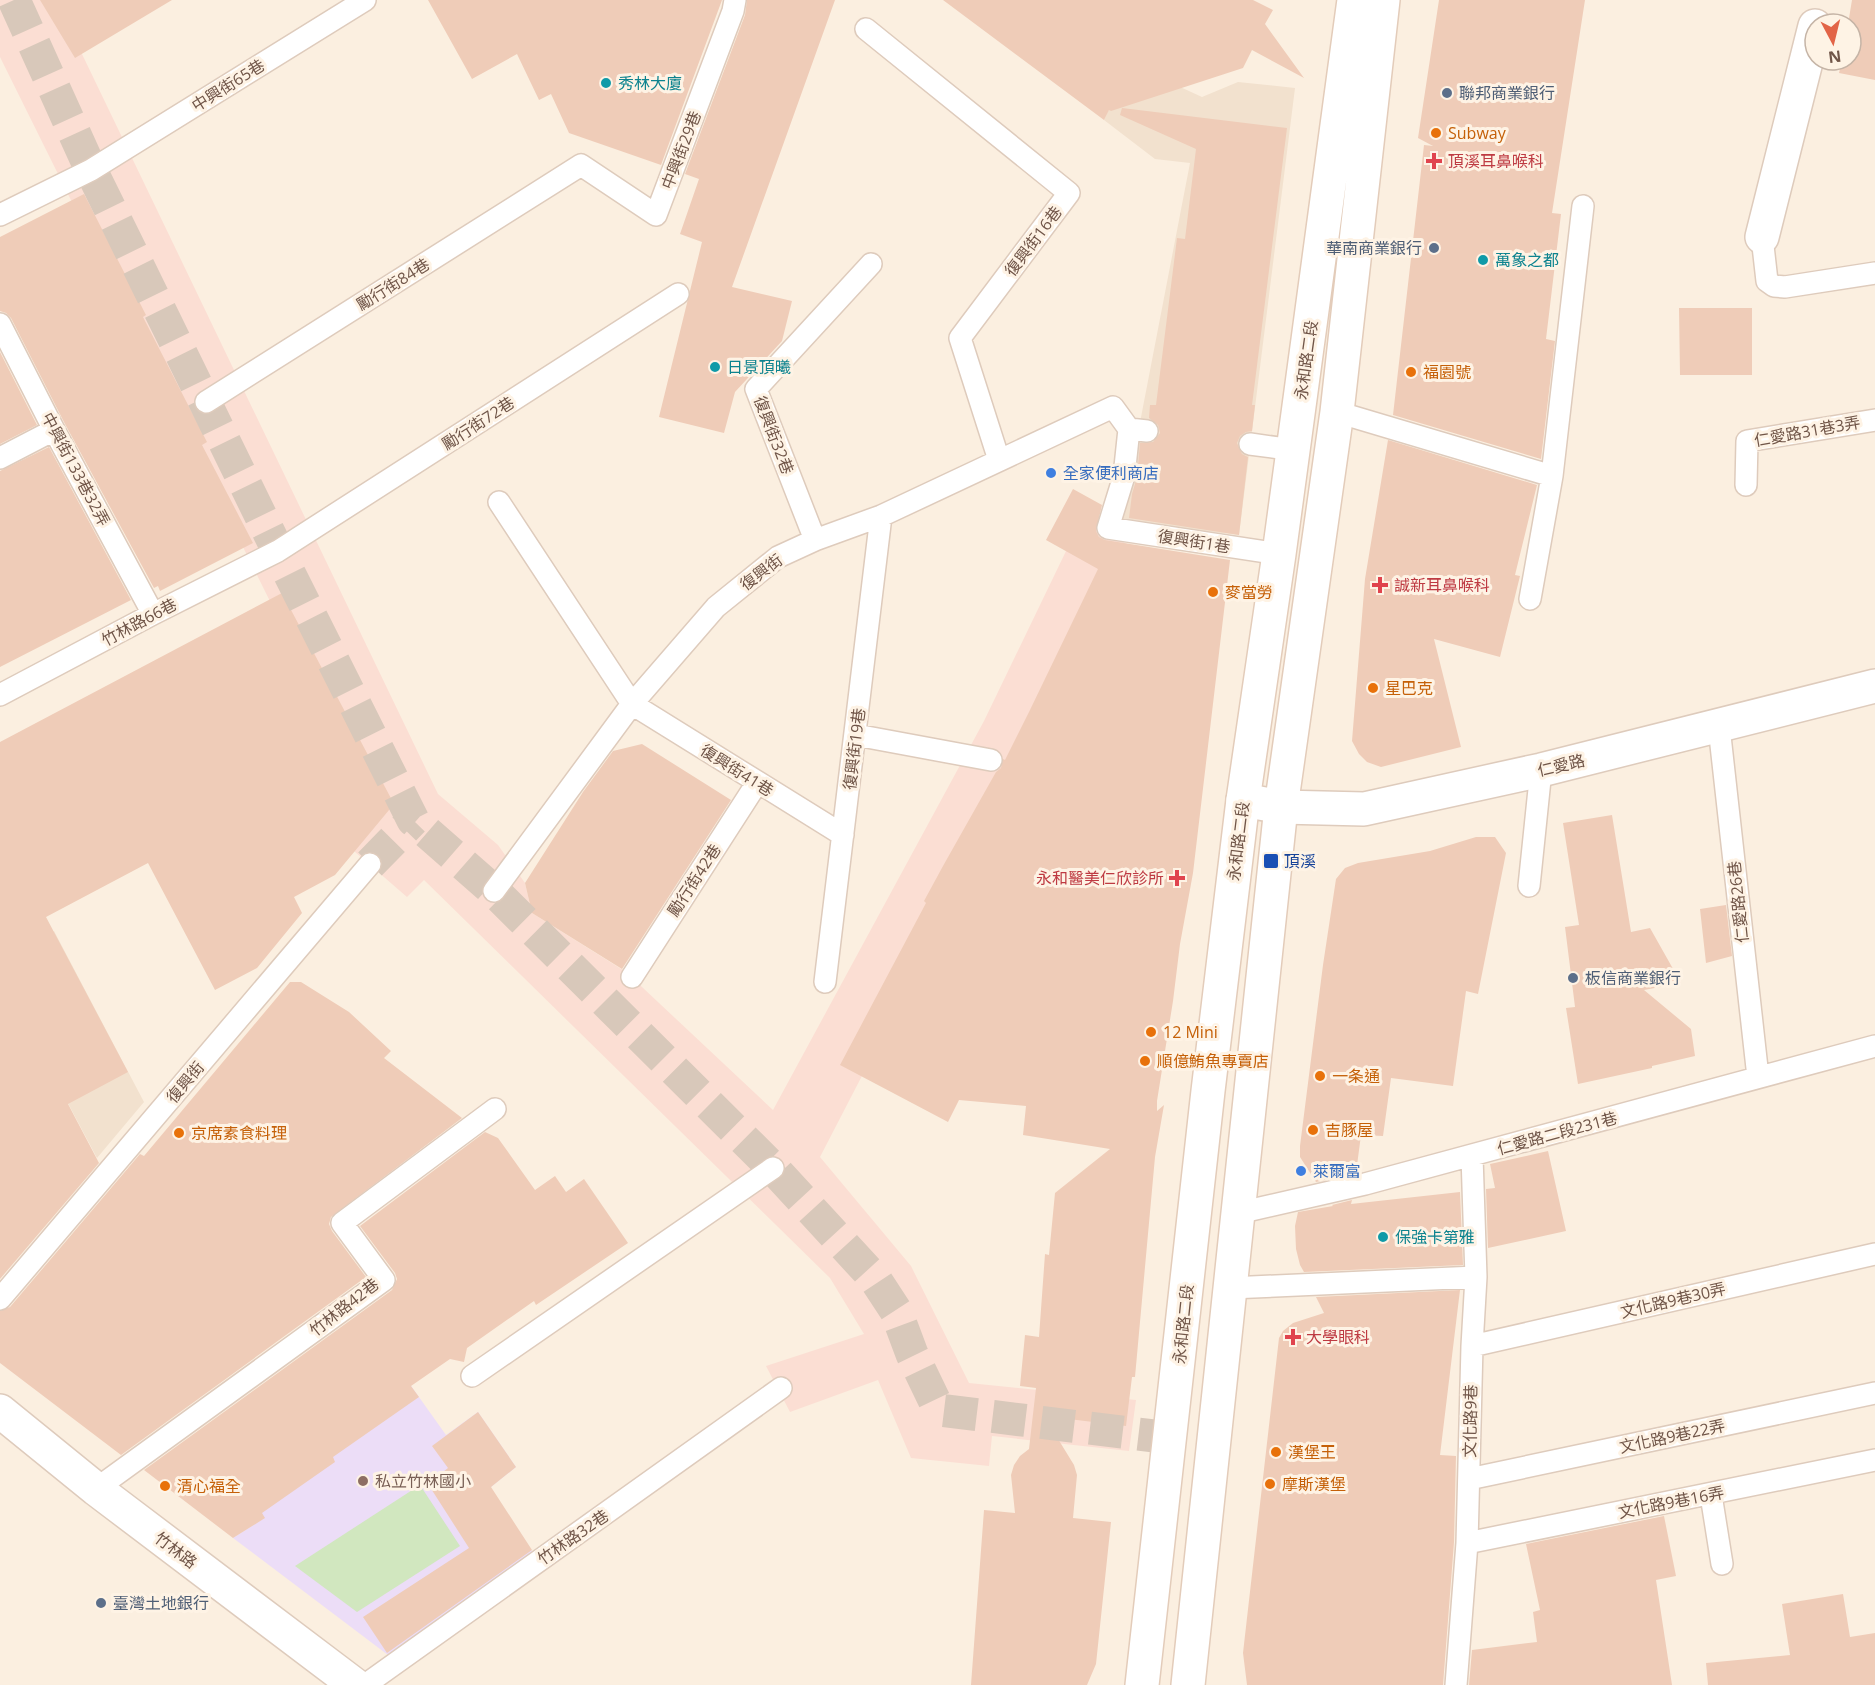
<svg xmlns="http://www.w3.org/2000/svg" width="1875" height="1685" font-family="'Open Sans','Noto Sans TC',sans-serif">
  <style>
    .residential { fill: #f2e1ce }
    .commercial { fill: #fbded3 }
    .education { fill: #ecddf7 }
    .green { fill: #d1e7bf }
    .building { fill: #efccb8 }
    .lines { fill: none; stroke-linecap: round; stroke-linejoin: round }
    .street-tunnel { stroke: #d8c8ba; stroke-width: 33; stroke-dasharray: 33 16; stroke-linecap: butt }
    .lane-casing { stroke: #decbbc; stroke-width: 24 }
    .street-casing { stroke: #decbbc; stroke-width: 36 }
    .secondary-casing { stroke: #e3ccba; stroke-width: 36 }
    .lane { stroke: #fff; stroke-width: 21 }
    .street { stroke: #fff; stroke-width: 33 }
    .secondary { stroke: #fff; stroke-width: 33 }
    .culture-dot { fill: #0f9aa8; stroke: #fef3e5; stroke-width: 2 }
    .service-dot { fill: #5c6f8a; stroke: #fef3e5; stroke-width: 2 }
    .food-dot { fill: #e8710a; stroke: #fef3e5; stroke-width: 2 }
    .health-dot { fill: #e0444e; stroke: #fef3e5; stroke-width: 2 }
    .shop-dot { fill: #3f7fe0; stroke: #fef3e5; stroke-width: 2 }
    .transit-dot { fill: #1a4fb4; stroke: #fef3e5; stroke-width: 2 }
    .education-dot { fill: #8d6e63; stroke: #fef3e5; stroke-width: 2 }
    .labels { text-anchor: middle; stroke-width: 6; stroke-linejoin: round; paint-order: stroke }
    .culture-label { font-size: 16px; fill: #0d838f; stroke: #fef3e5; text-anchor: start }
    .street-label { font-size: 16px; fill: #705548; stroke: #fef3e5 }
    .service-label { font-size: 16px; fill: #4e5e75; stroke: #fef3e5; text-anchor: start }
    .food-label { font-size: 16px; fill: #c56008; stroke: #fef3e5; text-anchor: start }
    .health-label { font-size: 16px; fill: #be3a42; stroke: #fef3e5; text-anchor: start }
    .shop-label { font-size: 16px; fill: #366cbe; stroke: #fef3e5; text-anchor: start }
    .transit-label { font-size: 16px; fill: #164399; stroke: #fef3e5; text-anchor: start }
    .education-label { font-size: 16px; fill: #785e54; stroke: #fef3e5; text-anchor: start }
  </style>
  <rect width="100%" height="100%" fill="#fbefe0"/>
  <path class="residential" d="M1130,64L1202,97L1238,82L1295,88L1239,535L1121,521L1190,163L1155,159L1104,120Z
    M54,931L144,1102L97,1158L0,975V962Z"/>
  <path class="commercial" d="M0,0H56L438,794L498,845L525,883L532,913L626,972L773,1110L984,721L1081,520L1135,548L820,1157L911,1266L969,1383L1136,1400L1129,1451L992,1436L989,1466L911,1458L878,1380L790,1412L766,1366L864,1334L830,1278L424,880L407,897L332,832L370,803L0,57Z"/>
  <path class="education" d="M409,1383L446,1435L478,1412L516,1467L486,1491L519,1531L537,1559L388,1655L233,1538L264,1518L261,1513Z"/>
  <path class="green" d="M420,1485L460,1546L357,1612L295,1566Z"/>
  <path class="building" d="M40,0H172L75,58Z
    M428,0H722L661,165L569,133L551,94L539,100L517,54L472,79Z
    M747,0H835L732,287L792,301L782,341L735,392L724,433L659,417L702,242L680,234L699,179L685,174L745,15Z
    M943,0H1253L1273,10L1265,24L1304,78L1252,50L1243,68L1111,111L1109,110L1104,120Z
    M1439,0H1585L1552,213L1561,214L1546,339L1555,341L1541,459L1393,415L1424,145L1433,146L1418,138Z
    M1852,0H1875V80L1839,73L1842,60H1851V24H1848Z
    M1122,108L1287,128L1252,405H1255L1252,431L1246,432L1240,436L1237,443L1242,454L1248,457L1239,535L1129,518L1132,494L1137,477L1140,443L1153,442L1160,433L1158,425L1149,418L1150,405H1156L1177,238L1185,239L1196,149L1120,115Z
    M84,194L146,315L143,317L207,442L202,445L253,543L160,591L158,586L154,588L65,424L11,318L6,313L0,311V237Z
    M1679,308H1752V375H1680Z
    M0,352L37,425L0,444Z
    M1388,440L1537,485L1515,575L1520,576L1500,657L1434,639L1461,747L1381,767L1367,762L1359,754L1352,741L1365,579Z
    M49,447L131,600L0,667V471Z
    M1073,489L1102,505L1096,531L1099,537L1105,540L1230,560L1193,873L1180,944L1173,1001L1157,1101V1111L1164,1105L1155,1157L1135,1377H1132L1126,1426L1044,1416L1074,1465L1077,1475L1073,1518L1111,1522L1096,1664L1087,1685H971L984,1510L1015,1513L1011,1475L1014,1465L1020,1456L1029,1449L1036,1388L1020,1386L1025,1335L1039,1337L1045,1254L1049,1255L1055,1193L1110,1149L1023,1135L1026,1106L959,1100L948,1122L840,1065L926,903L924,901L943,866L996,772L1001,768L1003,759L1005,760L1029,712L1098,569L1046,540Z
    M282,593L394,804L335,875L294,897L302,913L257,968L215,990L148,863L46,917L128,1072L68,1104L99,1163L0,1279V742Z
    M642,744L731,800L622,969L532,913L525,883L583,792L613,751Z
    M1612,815L1631,932L1650,928L1681,983L1644,990L1691,1029L1695,1056L1652,1066V1068L1578,1084L1566,1008L1575,1007L1565,927L1579,925L1563,823Z
    M1476,837H1495L1506,853L1478,994L1466,991L1453,1086L1391,1078L1383,1136L1361,1135L1356,1173L1316,1182L1300,1157V1146L1323,965L1336,879L1345,868L1358,863L1430,851Z
    M1726,905L1732,956L1706,963L1700,909Z
    M290,982H301L349,1012L391,1051L384,1058L462,1118L331,1217L329,1224L332,1231L366,1277L121,1455L0,1363V1311L10,1307L140,1154L144,1156Z
    M485,1132L498,1138L535,1190L555,1176L566,1192L584,1179L628,1243L536,1305L534,1301L467,1348L464,1362L450,1359L411,1386L419,1397L333,1457L335,1462L262,1513L265,1518L233,1538L144,1470L392,1290L397,1279L395,1273L360,1226Z
    M1548,1151L1566,1231L1488,1248L1486,1189L1495,1188L1490,1164Z
    M1460,1192L1463,1265L1304,1272L1300,1265L1296,1249L1295,1226L1298,1212L1333,1206L1332,1205L1352,1200L1351,1204Z
    M1460,1290L1440,1455L1456,1456L1454,1542L1443,1685H1247L1243,1653L1279,1338L1283,1331L1293,1323L1324,1313L1316,1297Z
    M478,1412L516,1467L491,1487L532,1550L387,1653L363,1617L469,1548L428,1484L448,1468L432,1446Z
    M1664,1516L1676,1576L1656,1580L1672,1685H1469L1472,1650L1537,1642L1533,1612L1540,1610L1526,1544Z
    M1843,1594L1850,1637L1875,1633V1685H1708L1706,1663L1790,1655L1782,1604Z"/>
  <g class="lines">
    <path class="street-tunnel" d="M14,0L91,170L278,551L413,820L494,891L773,1168L875,1279L896,1311L912,1354L939,1410L1171,1438
      M370,864L413,820"/>
    <g class="lane-casing">
      <path id="lane" d="M866,29L1069,193L960,338L999,460
        M0,215L91,170L365,0
        M1762,237L1767,281L1774,286L1785,287L1875,273
        M0,324L54,430L153,614
        M206,402L581,165L656,215L733,11L735,0
        M1337,412L1552,476
        M1129,429L1124,476L1108,528L1279,554
        M1250,444L1294,450
        M0,458L54,430
        M1746,485L1747,441L1875,420
        M499,502L632,704L843,835
        M815,540L756,389L871,264
        M1530,599L1552,476L1583,206
        M0,695L153,614L278,551L678,294
        M1719,727L1758,1077
        M856,735L991,760
        M1529,886L1541,770
        M494,891L632,704L716,607L778,557L815,540L881,516L1113,407L1129,429L1147,431
        M632,977L757,783
        M825,982L881,516
        M1238,1213L1365,1184L1875,1046
        M1230,1288L1476,1277
        M0,1299L370,864
        M1472,1346L1875,1254
        M472,1376L773,1168
        M1469,1479L1875,1393
        M96,1489L384,1280L342,1223L495,1109
        M1711,1495L1722,1564
        M1467,1543L1875,1460
        M365,1685L781,1388
        M1456,1685L1467,1543L1472,1346L1476,1277L1472,1156"/>
    </g>
    <g class="street-casing">
      <path id="street" d="M1762,237L1815,26
        M1243,800L1281,807L1364,809L1541,770L1875,686
        M0,1411L96,1489L355,1685"/>
    </g>
    <g class="secondary-casing">
      <path id="secondary" d="M1142,1685L1208,1091L1243,800L1279,554L1354,0
        M1188,1685L1281,807L1337,412L1383,0"/>
    </g>
    <use href="#lane" class="lane"/>
    <use href="#street" class="street"/>
    <use href="#secondary" class="secondary"/>
  </g>
  <g class="culture-dot">
    <circle cx="606" cy="83" r="6"/>
    <circle cx="1483" cy="260" r="6"/>
    <circle cx="715" cy="367" r="6"/>
    <circle cx="1383" cy="1237" r="6"/>
  </g>
  <g class="service-dot">
    <circle cx="1447" cy="93" r="6"/>
    <circle cx="1434" cy="248" r="6"/>
    <circle cx="1573" cy="978" r="6"/>
    <circle cx="101" cy="1603" r="6"/>
  </g>
  <g class="food-dot">
    <circle cx="1436" cy="133" r="6"/>
    <circle cx="1411" cy="372" r="6"/>
    <circle cx="1213" cy="592" r="6"/>
    <circle cx="1373" cy="688" r="6"/>
    <circle cx="1151" cy="1032" r="6"/>
    <circle cx="1145" cy="1061" r="6"/>
    <circle cx="1320" cy="1076" r="6"/>
    <circle cx="1313" cy="1130" r="6"/>
    <circle cx="179" cy="1133" r="6"/>
    <circle cx="1276" cy="1452" r="6"/>
    <circle cx="1270" cy="1484" r="6"/>
    <circle cx="165" cy="1486" r="6"/>
  </g>
  <g class="health-dot">
    <path d="M1431 152h6v6h6v6h-6v6h-6v-6h-6v-6h6z"/>
    <path d="M1377 576h6v6h6v6h-6v6h-6v-6h-6v-6h6z"/>
    <path d="M1174 869h6v6h6v6h-6v6h-6v-6h-6v-6h6z"/>
    <path d="M1290 1328h6v6h6v6h-6v6h-6v-6h-6v-6h6z"/>
  </g>
  <g class="shop-dot">
    <circle cx="1051" cy="473" r="6"/>
    <circle cx="1301" cy="1171" r="6"/>
  </g>
  <rect class="transit-dot" x="1263" y="853" width="16" height="16" rx="3"/>
  <circle class="education-dot" cx="363" cy="1481" r="6"/>
  <g class="labels">
    <g class="culture-label">
      <text x="618" y="89">秀林大廈</text>
      <text x="1495" y="266">萬象之都</text>
      <text x="727" y="373">日景頂曦</text>
      <text x="1395" y="1243">保強卡第雅</text>
    </g>
    <g class="street-label">
      <text transform="translate(228 85) rotate(-32)" y="6">中興街65巷</text>
      <text transform="translate(681 150) rotate(-69)" y="6">中興街29巷</text>
      <text transform="translate(1033 241) rotate(-53)" y="6">復興街16巷</text>
      <text transform="translate(393 284) rotate(-32)" y="6">勵行街84巷</text>
      <text transform="translate(1306 360) rotate(-82)" y="6">永和路二段</text>
      <text transform="translate(478 423) rotate(-33)" y="6">勵行街72巷</text>
      <text transform="translate(1807 431) rotate(-10)" y="6">仁愛路31巷3弄</text>
      <text transform="translate(774 435) rotate(69)" y="6">復興街32巷</text>
      <text transform="translate(76 469) rotate(62)" y="6">中興街133巷32弄</text>
      <text transform="translate(1194 541) rotate(9)" y="6">復興街1巷</text>
      <text transform="translate(761 572) rotate(-37)" y="6">復興街</text>
      <text transform="translate(139 622) rotate(-28)" y="6">竹林路66巷</text>
      <text transform="translate(854 749) rotate(-83)" y="6">復興街19巷</text>
      <text transform="translate(1561 765) rotate(-13)" y="6">仁愛路</text>
      <text transform="translate(737 770) rotate(32)" y="6">復興街41巷</text>
      <text transform="translate(1238 841) rotate(-83)" y="6">永和路二段</text>
      <text transform="translate(694 880) rotate(-57)" y="6">勵行街42巷</text>
      <text transform="translate(1738 902) rotate(-96)" y="6">仁愛路26巷</text>
      <text transform="translate(185 1082) rotate(-50)" y="6">復興街</text>
      <text transform="translate(1557 1133) rotate(-15)" y="6">仁愛路二段231巷</text>
      <text transform="translate(1673 1300) rotate(-13)" y="6">文化路9巷30弄</text>
      <text transform="translate(344 1307) rotate(-38)" y="6">竹林路42巷</text>
      <text transform="translate(1183 1324) rotate(-84)" y="6">永和路二段</text>
      <text transform="translate(1470 1421) rotate(-89)" y="6">文化路9巷</text>
      <text transform="translate(1672 1436) rotate(-12)" y="6">文化路9巷22弄</text>
      <text transform="translate(1671 1502) rotate(-11)" y="6">文化路9巷16弄</text>
      <text transform="translate(573 1537) rotate(-35)" y="6">竹林路32巷</text>
      <text transform="translate(176 1550) rotate(37)" y="6">竹林路</text>
    </g>
    <g class="service-label">
      <text x="1459" y="99">聯邦商業銀行</text>
      <text x="1422" y="254" text-anchor="end">華南商業銀行</text>
      <text x="1585" y="984">板信商業銀行</text>
      <text x="113" y="1609">臺灣土地銀行</text>
    </g>
    <g class="food-label">
      <text x="1448" y="139">Subway</text>
      <text x="1423" y="378">福園號</text>
      <text x="1225" y="598">麥當勞</text>
      <text x="1385" y="694">星巴克</text>
      <text x="1163" y="1038">12 Mini</text>
      <text x="1157" y="1067">順億鮪魚專賣店</text>
      <text x="1332" y="1082">一条通</text>
      <text x="1325" y="1136">吉豚屋</text>
      <text x="191" y="1139">京席素食料理</text>
      <text x="1288" y="1458">漢堡王</text>
      <text x="1282" y="1490">摩斯漢堡</text>
      <text x="177" y="1492">清心福全</text>
    </g>
    <g class="health-label">
      <text x="1448" y="167">頂溪耳鼻喉科</text>
      <text x="1394" y="591">誠新耳鼻喉科</text>
      <text x="1164" y="884" text-anchor="end">永和醫美仁欣診所</text>
      <text x="1306" y="1343">大學眼科</text>
    </g>
    <g class="shop-label">
      <text x="1063" y="479">全家便利商店</text>
      <text x="1313" y="1177">萊爾富</text>
    </g>
    <g class="transit-label">
      <text x="1284" y="867">頂溪</text>
    </g>
    <g class="education-label">
      <text x="375" y="1487">私立竹林國小</text>
    </g>
  </g>
  <g transform="translate(1833 42) rotate(173)"><circle r="28" fill="#fef3e5" stroke="#c5b4a6" stroke-width="1.5"/>
  <path d="M0-4.5L10 22L0 15L-10 22Z" fill="#e26447"/>
  <text y="-9" font-size="16" font-weight="bold" text-anchor="middle" fill="#705548">N</text>
  </g>
</svg>
